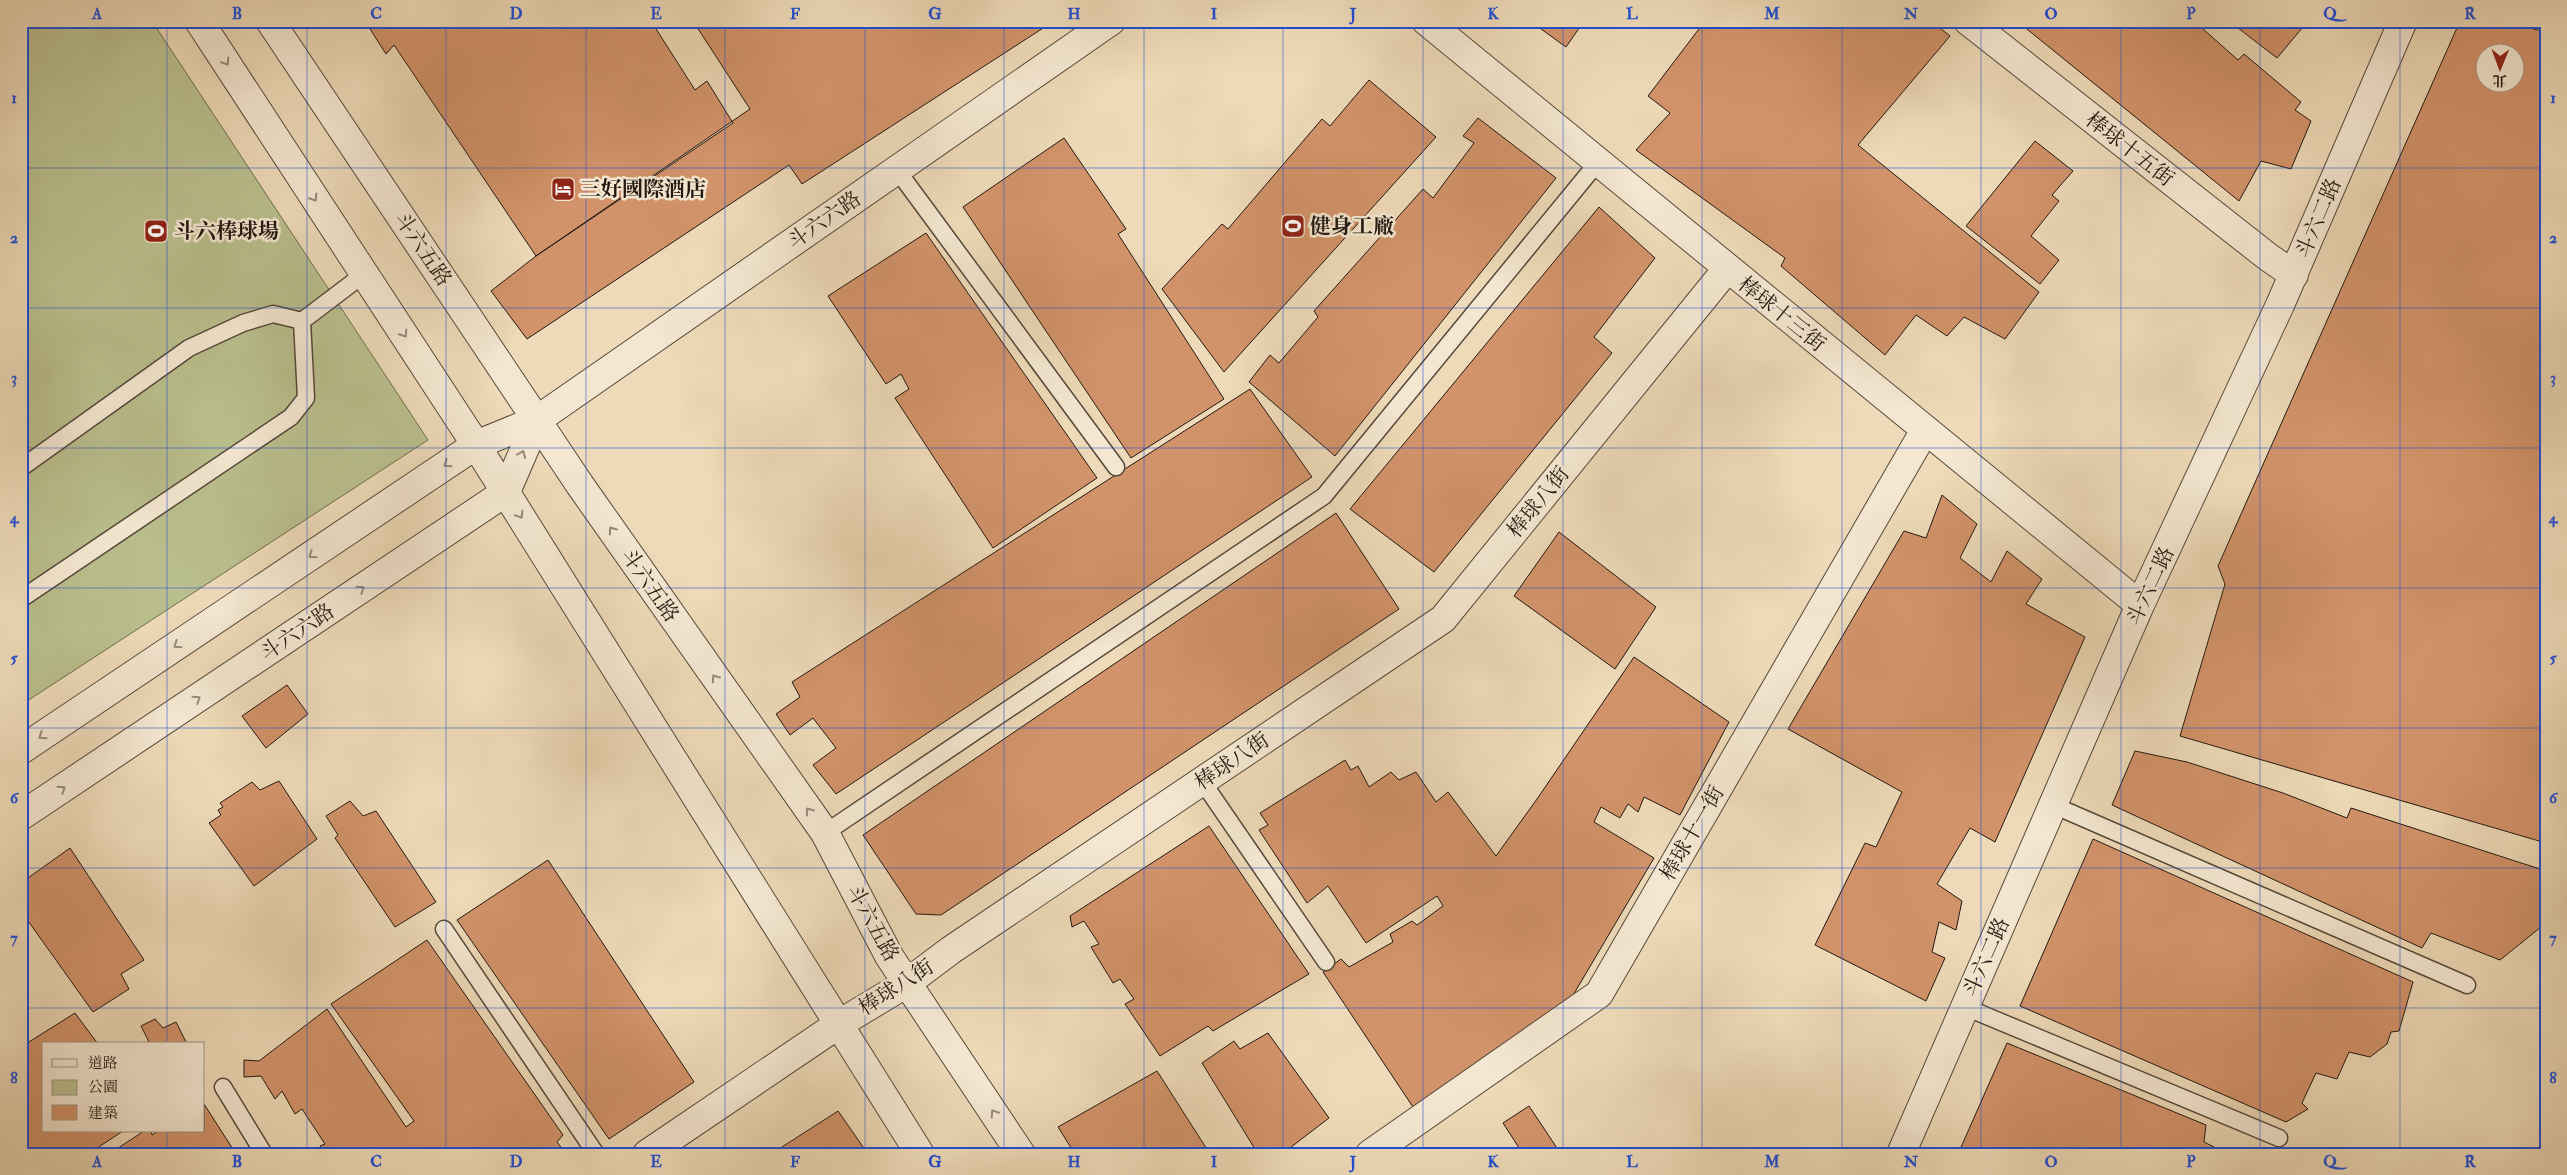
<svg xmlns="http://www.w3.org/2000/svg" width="2567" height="1175" font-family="'IM FELL Double Pica','Noto Serif TC',serif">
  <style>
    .green { fill: #babf8e; stroke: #6e6c50 }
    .building { fill: #d2936a; stroke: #221811; fill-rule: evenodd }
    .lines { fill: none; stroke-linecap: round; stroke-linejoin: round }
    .lane-casing { stroke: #55483b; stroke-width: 19 }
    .street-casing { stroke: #55483b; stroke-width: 30 }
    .lane { stroke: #f4e7d1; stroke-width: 16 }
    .street { stroke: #f4e7d1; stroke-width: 28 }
    .oneway { stroke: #968a7b }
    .grid { fill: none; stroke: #1d4ed8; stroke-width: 1; stroke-opacity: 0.55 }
    .labels { text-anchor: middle; stroke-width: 5; stroke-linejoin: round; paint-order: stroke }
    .street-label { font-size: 21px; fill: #221811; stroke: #f4e7d1 }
    .poi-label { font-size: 21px; font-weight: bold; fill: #221811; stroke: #f4e7d1; text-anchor: start }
    .neatline { fill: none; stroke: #1d4ed8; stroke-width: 2 }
    .grid-label { font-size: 16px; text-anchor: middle; font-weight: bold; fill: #1d4ed8 }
  </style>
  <rect width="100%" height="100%" fill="#eedab8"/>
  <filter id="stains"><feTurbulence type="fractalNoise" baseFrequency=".004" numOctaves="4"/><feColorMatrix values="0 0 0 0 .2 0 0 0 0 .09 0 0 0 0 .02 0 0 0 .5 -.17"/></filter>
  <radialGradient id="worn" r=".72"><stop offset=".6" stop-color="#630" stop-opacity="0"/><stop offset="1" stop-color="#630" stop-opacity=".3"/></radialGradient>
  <path class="green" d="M21,21H152L428,440L21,705Z"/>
  <path class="building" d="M365,21H651L695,90L707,81L733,123L536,256L394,45L386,54Z
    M693,21H1054L802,184L789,165L527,339L491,291L536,256L750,109Z
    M1530,21H1584L1566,47Z
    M1705,21H1931L1950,36L1858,145L2039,292L2005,339L1964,317L1947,336L1916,315L1885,355L1781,266L1785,258L1636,150L1670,113L1648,96Z
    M2017,21H2194L2238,60L2244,54L2301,102L2295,110L2311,121L2291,169L2261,161L2239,201Z
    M2229,21H2308L2277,58Z
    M2460,21H2501L2546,32V843L2180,736L2225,584L2218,566ZM2484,52H2514V82H2484Z
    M1369,80L1436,137L1224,372L1162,289L1222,224L1228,229L1322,119L1330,126Z
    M1478,118L1556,178L1335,456L1249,382L1270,355L1279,363L1318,317L1314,311L1423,189L1433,198L1474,143L1463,136Z
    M1064,138L1126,229L1118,234L1224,399L1131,458L963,207Z
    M2035,141L2073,171L2052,195L2059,201L2031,236L2059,260L2040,284L1966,226Z
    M1599,207L1655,258L1594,337L1612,353L1434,572L1350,509Z
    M926,233L1097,478L993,548L895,398L909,389L901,374L886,384L828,296Z
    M1250,389L1312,477L836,794L813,765L836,748L813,718L790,735L776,714L800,697L792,682Z
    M1942,495L1977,524L1960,558L1991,582L2007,551L2042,579L2026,604L2085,637L1995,842L1970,828L1937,884L1962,901L1956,930L1939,922L1932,952L1945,958L1926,1001L1815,945L1865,843L1876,847L1902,792L1788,729L1904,531L1926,538Z
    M1336,513L1399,609L941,915L916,914L863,835Z
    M1559,532L1656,607L1615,669L1514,596Z
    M1634,657L1729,722L1680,815L1644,797L1638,812L1628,804L1620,818L1601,807L1594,822L1654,858L1572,997L1413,1107L1323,972L1341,959L1349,967L1393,942L1390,934L1412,921L1417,925L1443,906L1437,896L1366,943L1328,886L1307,903L1259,830L1268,825L1260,813L1345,760L1351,770L1358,766L1369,787L1391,772L1399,780L1416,772L1436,802L1448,792L1496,856L1537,799Z
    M287,685L308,714L266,748L242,716Z
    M2135,751L2187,762L2283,793L2347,818L2351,808L2546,871V923L2500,960L2431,933L2422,948L2112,805Z
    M279,781L317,839L254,886L209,823L221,815L218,810L223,807L220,803L252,782L260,790Z
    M350,801L363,816L376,811L436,902L395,927L335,838L338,835L326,816Z
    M1209,826L1309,974L1213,1031L1208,1026L1160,1056L1125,1004L1134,999L1120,979L1113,983L1091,947L1099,944L1084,921L1072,927L1070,916Z
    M2093,839L2413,982L2399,1031L2391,1032L2387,1044L2370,1057L2349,1052L2337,1079L2316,1073L2302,1103L2308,1109L2286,1122L2020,1006Z
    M70,848L144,960L121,974L129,989L93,1012L21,911V883Z
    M548,860L694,1082L609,1139L457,920Z
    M427,940L563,1135L557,1142L566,1154H324L320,1146L325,1144L302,1109L295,1114L282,1091L275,1099L261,1076L244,1077V1060L259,1061L327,1009L406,1127L414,1121L331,1004Z
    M75,1013L98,1044H44V1131H123L88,1154H21V1047Z
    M155,1019L163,1028L176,1022L187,1044H150L141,1026Z
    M1268,1033L1329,1118L1282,1154H1258L1202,1063L1234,1041L1240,1049Z
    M2007,1043L2206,1125L2204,1142L2228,1154H1958Z
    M1157,1071L1210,1154H1075L1058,1127Z
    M204,1104L236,1154H109L144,1131H151L152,1135L158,1131H204Z
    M1529,1106L1561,1154H1523L1503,1123Z
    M838,1111L868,1154H771Z"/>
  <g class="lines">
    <g class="lane-casing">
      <path id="lane" d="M897,170L1116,467
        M21,468L189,348L243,323L273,314L302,321L364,274
        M21,599L291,417L306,398L302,321
        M1202,781L1326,962
        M2053,805L2467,985
        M825,833L1324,496L1598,162
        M444,929L596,1154
        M1965,1007L2279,1138
        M223,1087L264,1154"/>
    </g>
    <g class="street-casing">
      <path id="street" d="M199,21L476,445L920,1154
        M270,21L580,485L825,833L889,956L1021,1154
        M1426,21L2140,605
        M1968,21L2268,257L2294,275
        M21,750L476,445L537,420L1111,21
        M21,816L506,492L537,420
        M647,1154L839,1024L907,983L951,950L1443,619L1727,269
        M1370,1154L1599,994L1925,430
        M1901,1154L2140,605L2280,305L2403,21"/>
    </g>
    <use href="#lane" class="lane"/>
    <use href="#street" class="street"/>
  </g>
  <defs><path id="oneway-chevron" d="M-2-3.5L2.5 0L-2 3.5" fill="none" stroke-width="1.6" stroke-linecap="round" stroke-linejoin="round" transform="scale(1.25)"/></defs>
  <g class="oneway">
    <use href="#oneway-chevron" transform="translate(226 62) rotate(57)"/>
    <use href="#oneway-chevron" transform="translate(314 198) rotate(57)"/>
    <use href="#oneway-chevron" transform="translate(404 334) rotate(57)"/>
    <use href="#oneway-chevron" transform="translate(522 454) rotate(-67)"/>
    <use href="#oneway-chevron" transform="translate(447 464) rotate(146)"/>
    <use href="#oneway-chevron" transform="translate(520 515) rotate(58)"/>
    <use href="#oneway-chevron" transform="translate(612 530) rotate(-125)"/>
    <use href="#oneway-chevron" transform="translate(312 555) rotate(146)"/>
    <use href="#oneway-chevron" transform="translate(361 589) rotate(-34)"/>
    <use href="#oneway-chevron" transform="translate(177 645) rotate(146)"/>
    <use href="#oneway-chevron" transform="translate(715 678) rotate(-125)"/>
    <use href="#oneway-chevron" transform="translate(197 699) rotate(-34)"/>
    <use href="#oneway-chevron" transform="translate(42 736) rotate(146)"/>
    <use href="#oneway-chevron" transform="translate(62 789) rotate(-34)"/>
    <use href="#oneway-chevron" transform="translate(809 811) rotate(-125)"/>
    <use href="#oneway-chevron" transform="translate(994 1113) rotate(-123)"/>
  </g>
  <path class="grid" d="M167,21V1044M307,21V1154M446,21V1154M586,21V1154M725,21V1154M865,21V1154M1004,21V1154M1144,21V1154M1283,21V1154M1423,21V1154M1563,21V1154M1702,21V1154M1842,21V1154M1981,21V1154M2121,21V1154M2260,21V1154M2400,21V1154M21,168H2546M21,308H2546M21,448H2546M21,588H2546M21,728H2546M21,868H2546M21,1008H2546M167,1131V1154"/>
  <defs>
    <g id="hotel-square" transform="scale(1.25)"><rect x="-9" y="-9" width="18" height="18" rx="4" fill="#8f2418" stroke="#f4e7d1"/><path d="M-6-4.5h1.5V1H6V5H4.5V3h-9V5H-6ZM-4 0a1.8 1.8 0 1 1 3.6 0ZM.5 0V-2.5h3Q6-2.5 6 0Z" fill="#fff"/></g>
    <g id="stadium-square" transform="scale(1.25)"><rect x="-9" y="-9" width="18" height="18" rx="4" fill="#8f2418" stroke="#f4e7d1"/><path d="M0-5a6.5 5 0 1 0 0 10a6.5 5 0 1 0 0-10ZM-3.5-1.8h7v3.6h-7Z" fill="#fff"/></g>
  </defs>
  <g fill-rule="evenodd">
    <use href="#hotel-square" x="563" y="189"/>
    <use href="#stadium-square" x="1293" y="226"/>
    <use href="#stadium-square" x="156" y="231"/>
  </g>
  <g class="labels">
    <g class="street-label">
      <text transform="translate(2130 149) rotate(38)" y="7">棒球十五街</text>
      <text transform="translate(2318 218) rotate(-67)" y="7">斗六二路</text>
      <text transform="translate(824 220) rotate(-35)" y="7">斗六六路</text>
      <text transform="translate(423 249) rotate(56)" y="7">斗六五路</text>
      <text transform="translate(1782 314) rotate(39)" y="7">棒球十三街</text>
      <text transform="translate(1538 502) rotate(-51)" y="7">棒球八街</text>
      <text transform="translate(650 585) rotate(55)" y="7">斗六五路</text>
      <text transform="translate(2150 586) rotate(-65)" y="7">斗六二路</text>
      <text transform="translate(297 632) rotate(-34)" y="7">斗六六路</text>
      <text transform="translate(1232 761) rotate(-34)" y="7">棒球八街</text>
      <text transform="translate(1692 833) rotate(-60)" y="7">棒球十一街</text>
      <text transform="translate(873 923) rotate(61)" y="7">斗六五路</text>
      <text transform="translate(1986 957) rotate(-66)" y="7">斗六二路</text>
      <text transform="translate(896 987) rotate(-33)" y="7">棒球八街</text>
    </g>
    <g class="poi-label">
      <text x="580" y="196">三好國際酒店</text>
      <text x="1310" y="233">健身工廠</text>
      <text x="174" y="238">斗六棒球場</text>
    </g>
  </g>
  <rect width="2567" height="1175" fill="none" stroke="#eedab8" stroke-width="55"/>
  <rect x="42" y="1042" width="162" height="90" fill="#f4e7d1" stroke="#a09484"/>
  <rect x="52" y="1059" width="25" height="8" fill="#f4e7d1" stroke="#a09484"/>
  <text x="88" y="1068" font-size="15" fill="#221811">道路</text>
  <rect x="52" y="1080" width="25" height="15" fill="#babf8e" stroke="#a09484"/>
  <text x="88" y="1092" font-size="15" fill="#221811">公園</text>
  <rect x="52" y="1105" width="25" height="15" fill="#d2936a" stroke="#a09484"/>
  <text x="88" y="1118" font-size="15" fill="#221811">建築</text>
  <g transform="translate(2500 68) rotate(181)"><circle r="24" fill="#f4e7d1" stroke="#a09484"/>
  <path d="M0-4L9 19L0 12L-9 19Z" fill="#8f2418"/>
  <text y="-8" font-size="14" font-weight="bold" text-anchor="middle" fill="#221811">北</text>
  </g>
  <rect x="28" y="28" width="2512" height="1120" class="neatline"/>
  <g class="grid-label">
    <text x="97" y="19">A</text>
    <text x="237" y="19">B</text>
    <text x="376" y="19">C</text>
    <text x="516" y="19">D</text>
    <text x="656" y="19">E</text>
    <text x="795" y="19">F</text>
    <text x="935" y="19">G</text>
    <text x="1074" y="19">H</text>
    <text x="1214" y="19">I</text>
    <text x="1353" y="19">J</text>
    <text x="1493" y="19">K</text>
    <text x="1632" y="19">L</text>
    <text x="1772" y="19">M</text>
    <text x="1911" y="19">N</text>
    <text x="2051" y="19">O</text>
    <text x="2191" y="19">P</text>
    <text x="2330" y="19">Q</text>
    <text x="2470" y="19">R</text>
    <text x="14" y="103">1</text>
    <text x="2553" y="103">1</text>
    <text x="14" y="243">2</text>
    <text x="2553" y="243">2</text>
    <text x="14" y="383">3</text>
    <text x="2553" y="383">3</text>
    <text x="14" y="523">4</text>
    <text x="2553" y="523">4</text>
    <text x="14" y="663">5</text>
    <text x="2553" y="663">5</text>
    <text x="14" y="803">6</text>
    <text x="2553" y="803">6</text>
    <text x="14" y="943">7</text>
    <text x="2553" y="943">7</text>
    <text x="14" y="1083">8</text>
    <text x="2553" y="1083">8</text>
    <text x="97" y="1167">A</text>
    <text x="237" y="1167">B</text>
    <text x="376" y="1167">C</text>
    <text x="516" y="1167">D</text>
    <text x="656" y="1167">E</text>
    <text x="795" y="1167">F</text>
    <text x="935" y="1167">G</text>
    <text x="1074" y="1167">H</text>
    <text x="1214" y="1167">I</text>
    <text x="1353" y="1167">J</text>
    <text x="1493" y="1167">K</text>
    <text x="1632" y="1167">L</text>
    <text x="1772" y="1167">M</text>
    <text x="1911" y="1167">N</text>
    <text x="2051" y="1167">O</text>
    <text x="2191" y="1167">P</text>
    <text x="2330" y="1167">Q</text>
    <text x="2470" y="1167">R</text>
  </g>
  <rect width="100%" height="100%" filter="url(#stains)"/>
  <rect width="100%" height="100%" fill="url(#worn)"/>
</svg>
